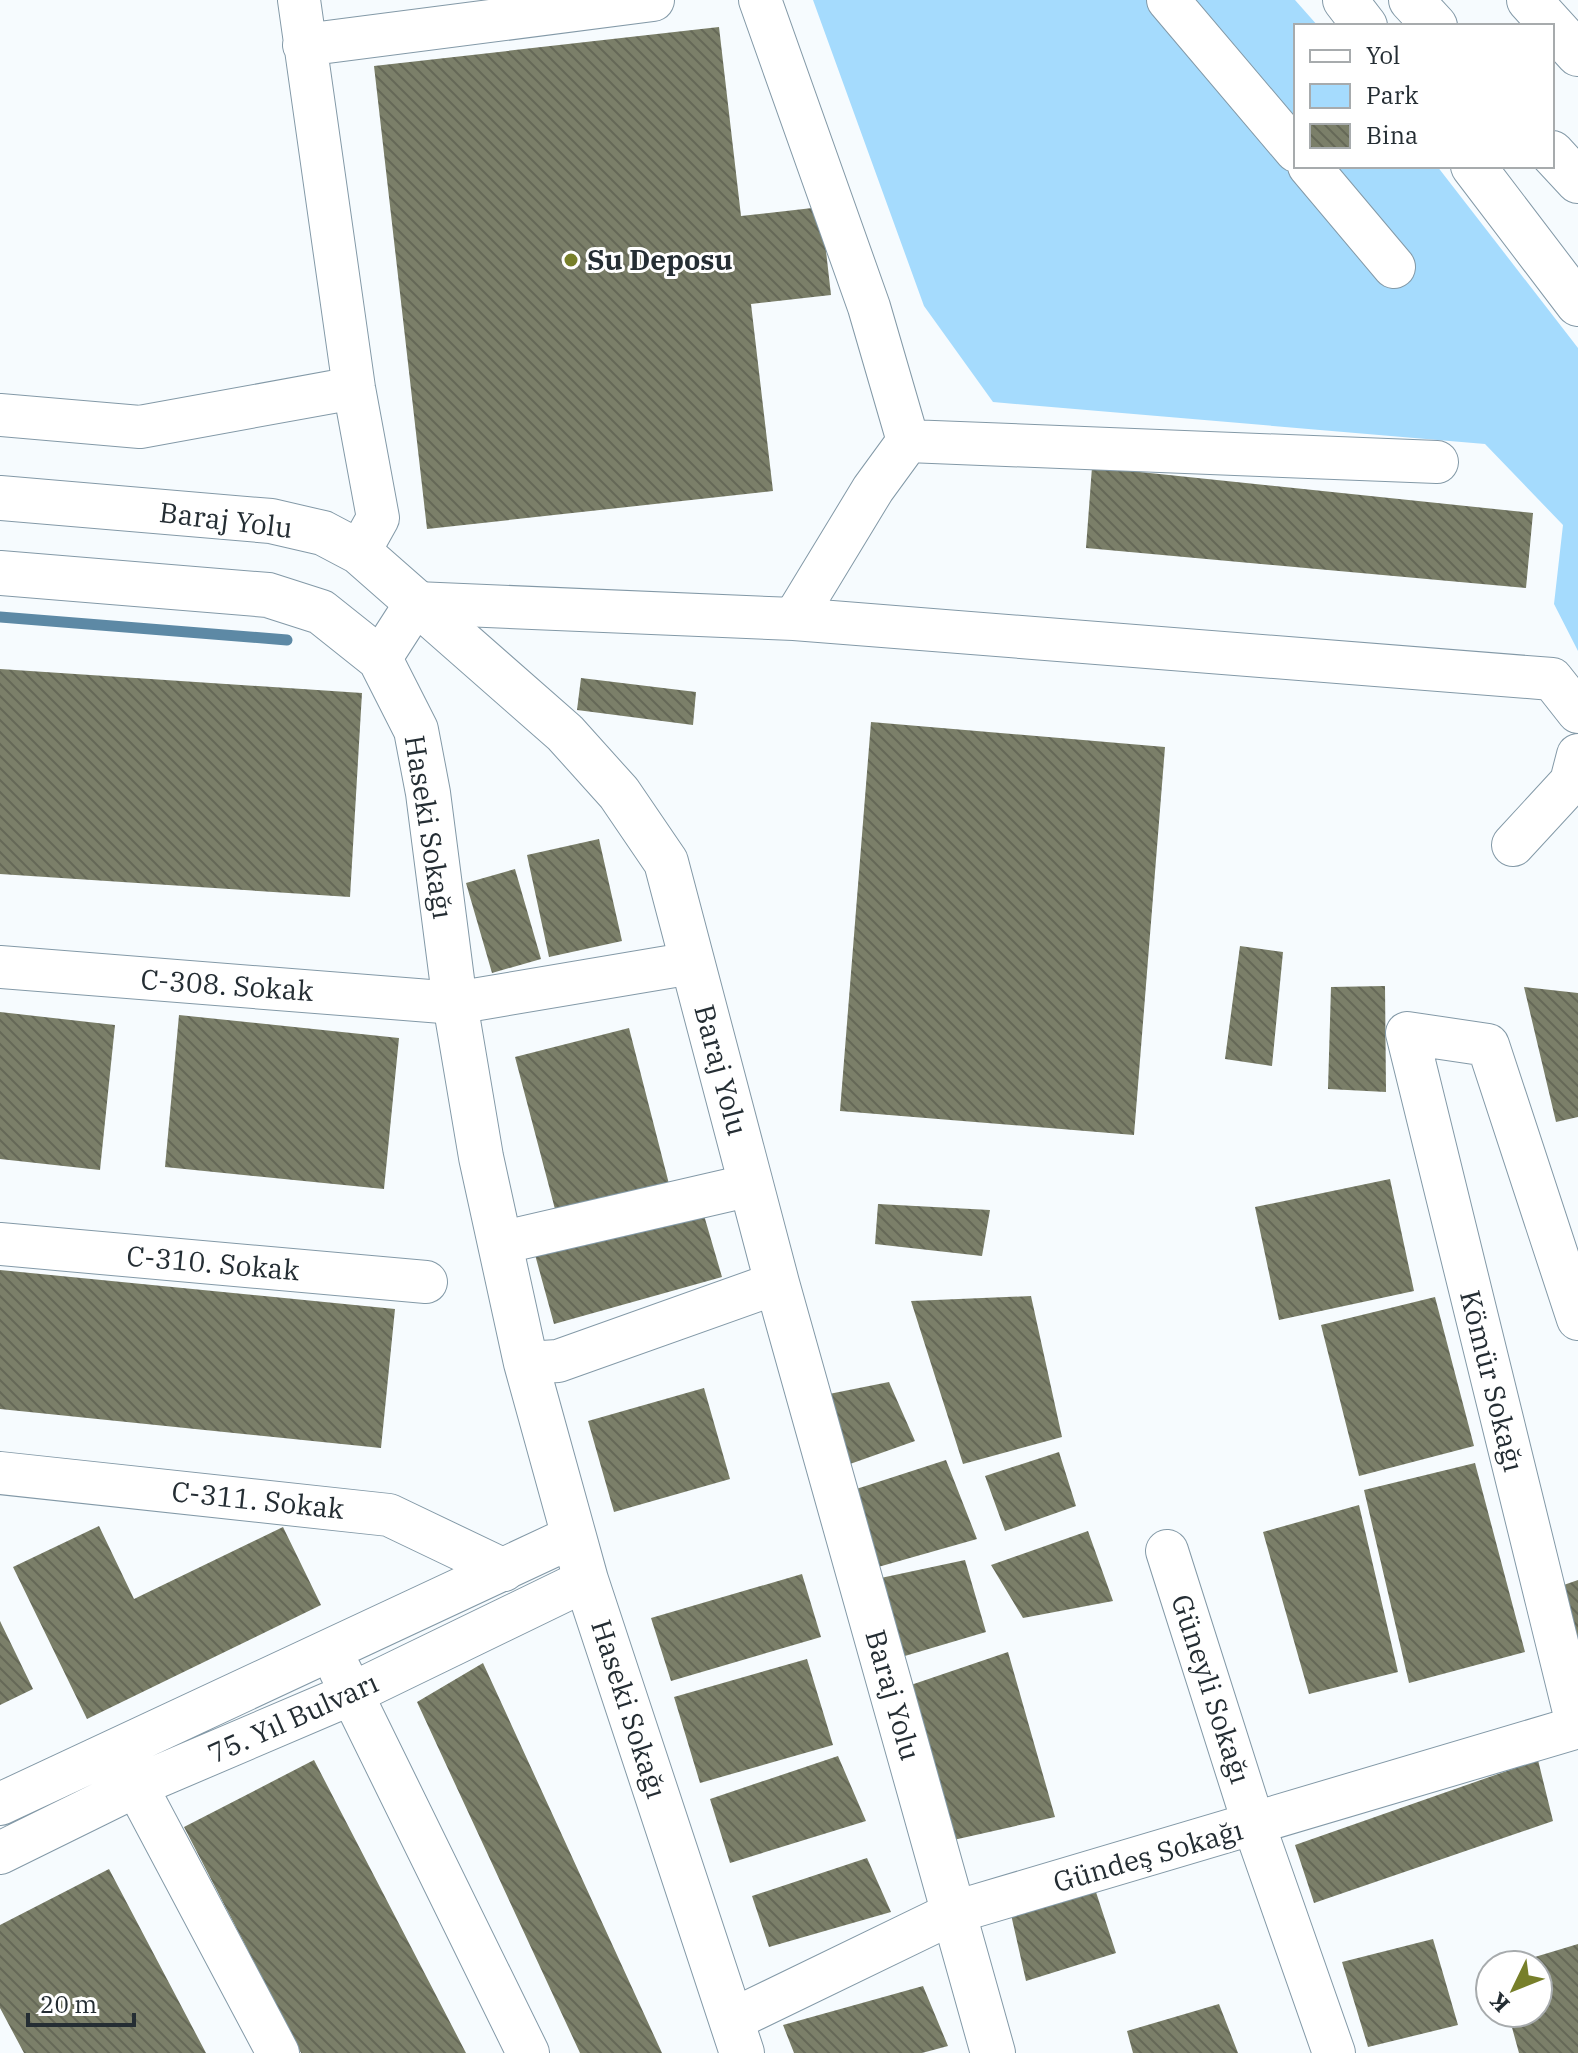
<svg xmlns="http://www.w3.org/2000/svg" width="1578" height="2053" font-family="'IBM Plex Serif',serif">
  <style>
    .green { fill: #a5dbfd }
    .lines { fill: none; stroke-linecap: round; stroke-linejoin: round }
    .stream { stroke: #5d89a5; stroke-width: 11 }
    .building { fill: url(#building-back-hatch) }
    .minor-casing { stroke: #8399a7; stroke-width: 44 }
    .major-casing { stroke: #8399a7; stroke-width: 46 }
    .highway-casing { stroke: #8399a7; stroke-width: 46 }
    .minor { stroke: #fff; stroke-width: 42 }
    .major { stroke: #fff; stroke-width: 44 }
    .highway { stroke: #fff; stroke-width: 44 }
    .poi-dot { fill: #777f2a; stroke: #fff; stroke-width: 3 }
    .labels { text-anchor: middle; stroke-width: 6; stroke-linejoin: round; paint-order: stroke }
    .poi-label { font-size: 28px; font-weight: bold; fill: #242d33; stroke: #fff; text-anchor: start }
    .street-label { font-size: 28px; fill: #242d33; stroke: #fff }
  </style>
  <defs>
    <pattern id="building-back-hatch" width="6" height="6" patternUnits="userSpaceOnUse" patternTransform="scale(2)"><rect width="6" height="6" fill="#7b7f69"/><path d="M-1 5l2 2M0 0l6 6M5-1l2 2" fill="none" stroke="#656857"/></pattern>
  </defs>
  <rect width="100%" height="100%" fill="#f6fbfe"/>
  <path class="green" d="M813,0H1295L1318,26H1296V166H1437L1578,348V651L1554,604L1563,525L1485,444L993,402L924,306Z"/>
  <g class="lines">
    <path class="stream" d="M0,617L287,640"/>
  </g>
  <path class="building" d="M719,27L741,216L821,207L831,295L751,304L773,491L427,529L374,66Z
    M1092,467L1533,513L1526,588L1086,548Z
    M0,669L362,693L350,897L0,874Z
    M581,678L696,692L693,725L577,710Z
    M871,722L1165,747L1134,1135L840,1111Z
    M599,839L622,941L549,957L527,855Z
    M515,869L541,959L492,973L466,883Z
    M1240,946L1283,952L1272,1066L1225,1059Z
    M1385,986L1386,1092L1328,1089L1331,987Z
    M1524,987L1578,993V1117L1556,1122Z
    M0,1012L115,1025L100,1170L0,1159Z
    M179,1015L399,1038L384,1189L165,1167Z
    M629,1028L669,1184L556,1213L515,1057Z
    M1390,1179L1414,1291L1279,1320L1255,1207Z
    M878,1204L990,1210L982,1256L875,1244Z
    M701,1205L722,1277L554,1324L534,1251Z
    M0,1270L395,1309L381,1448L0,1409Z
    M1031,1296L1062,1437L963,1464L911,1301Z
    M1435,1297L1474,1446L1359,1476L1321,1325Z
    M889,1382L915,1441L850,1464L829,1394Z
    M704,1388L730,1479L614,1512L588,1421Z
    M1059,1452L1076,1506L1005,1531L985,1476Z
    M946,1460L977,1539L871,1569L847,1492Z
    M1475,1463L1525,1652L1409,1683L1364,1490Z
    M1359,1505L1398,1672L1309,1694L1263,1532Z
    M99,1526L134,1599L283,1527L321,1605L87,1719L13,1567Z
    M1088,1531L1113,1601L1023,1618L991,1565Z
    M965,1560L986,1632L898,1658L876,1579Z
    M802,1574L821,1637L671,1681L651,1618Z
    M1578,1580V1659L1558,1587Z
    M0,1621L33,1689L0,1705Z
    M1008,1652L1055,1817L949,1841L902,1688Z
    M807,1659L833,1745L700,1783L674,1697Z
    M483,1663L662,2053H580L417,1702Z
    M838,1756L866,1821L730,1863L710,1799Z
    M314,1760L466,2053H301L184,1827Z
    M1538,1760L1553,1821L1314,1903L1295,1845Z
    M867,1858L891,1912L769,1947L752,1896Z
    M109,1869L206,2053H24L0,2008V1925Z
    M1094,1886L1116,1953L1026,1981L1010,1910Z
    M1433,1939L1458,2025L1368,2047L1342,1962Z
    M1578,1944V2053H1519L1508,2013H1538V1965L1512,1964Z
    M923,1986L948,2046L922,2053H794L783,2025Z
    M1219,2004L1238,2053H1133L1127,2031Z"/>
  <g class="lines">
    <g class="minor-casing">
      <path id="minor" d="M299,0L354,388L378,518L359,552
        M760,0L869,307L908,441L873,489L794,619
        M1168,0L1296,151
        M304,45L653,0
        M1309,166L1394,267
        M0,415L140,427L354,388
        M908,441L1437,462
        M380,659L416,603L794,619L1552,679L1578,712
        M1513,845L1571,782L1578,755
        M0,967L455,1003L692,963
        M500,1243L751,1185
        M0,1244L426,1282
        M1578,1319L1488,1045L1407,1033L1578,1728
        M526,1363L558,1361L777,1283
        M0,1473L389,1515L504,1570
        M1167,1551L1254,1825L1334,2053
        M340,1670L528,2053
        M123,1761L278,2053
        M0,1804L572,1537
        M0,1853L138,1785L351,1694L586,1580
        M732,2020L955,1912L1578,1727"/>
    </g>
    <g class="major-casing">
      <path id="major" d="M0,498L271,521L323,533L359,552L565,733L619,793L666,862L777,1283L993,2053
        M0,573L268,595L321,612L380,659L416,730L428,793L455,1003L481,1157L526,1363L586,1580L742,2053"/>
    </g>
    <g class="highway-casing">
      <path id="highway" d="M1345,0L1365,26
        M1411,0L1435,26
        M1529,0L1578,54
        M1552,153L1578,181
        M1473,166L1578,304"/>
    </g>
    <use href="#minor" class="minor"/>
    <use href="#major" class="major"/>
    <use href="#highway" class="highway"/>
  </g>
  <circle class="poi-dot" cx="571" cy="260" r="8"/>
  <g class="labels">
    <g class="poi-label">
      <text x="587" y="270">Su Deposu</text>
    </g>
    <g class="street-label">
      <text transform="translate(226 520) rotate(7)" y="10">Baraj Yolu</text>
      <text transform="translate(429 827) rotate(81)" y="10">Haseki Sokağı</text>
      <text transform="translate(227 985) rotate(4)" y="10">C-308. Sokak</text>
      <text transform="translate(721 1070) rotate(75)" y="10">Baraj Yolu</text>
      <text transform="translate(213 1263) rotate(5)" y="10">C-310. Sokak</text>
      <text transform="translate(1492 1381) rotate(76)" y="10">Kömür Sokağı</text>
      <text transform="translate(258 1500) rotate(6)" y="10">C-311. Sokak</text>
      <text transform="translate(1211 1689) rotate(72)" y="10">Güneyli Sokağı</text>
      <text transform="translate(893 1695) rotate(74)" y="10">Baraj Yolu</text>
      <text transform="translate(629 1709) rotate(72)" y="10">Haseki Sokağı</text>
      <text transform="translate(293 1718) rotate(-24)" y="10">75. Yıl Bulvarı</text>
      <text transform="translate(1148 1856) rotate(-16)" y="10">Gündeş Sokağı</text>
    </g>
  </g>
  <rect x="1294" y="24" width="260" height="144" fill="#ffffff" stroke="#a7abad" stroke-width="2"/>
  <rect x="1310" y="50" width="40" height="12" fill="#ffffff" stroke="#a7abad" stroke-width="2"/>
  <text x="1366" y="64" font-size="24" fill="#242d33">Yol</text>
  <rect x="1310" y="84" width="40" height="24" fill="#a5dbfd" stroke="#a7abad" stroke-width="2"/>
  <text x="1366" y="104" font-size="24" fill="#242d33">Park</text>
  <rect x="1310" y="124" width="40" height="24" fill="url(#building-back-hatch)" stroke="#a7abad" stroke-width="2"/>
  <text x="1366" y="144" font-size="24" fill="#242d33">Bina</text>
  <g transform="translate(1514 1989) rotate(227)"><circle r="38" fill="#ffffff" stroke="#a7abad" stroke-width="2"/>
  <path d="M0-6L14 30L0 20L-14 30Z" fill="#777f2a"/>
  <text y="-12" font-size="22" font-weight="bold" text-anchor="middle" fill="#242d33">K</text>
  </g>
  <path d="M28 2013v12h106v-12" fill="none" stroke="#242d33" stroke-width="4"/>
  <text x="40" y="2013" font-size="24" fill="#242d33" stroke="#ffffff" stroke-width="6" paint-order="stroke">20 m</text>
</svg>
